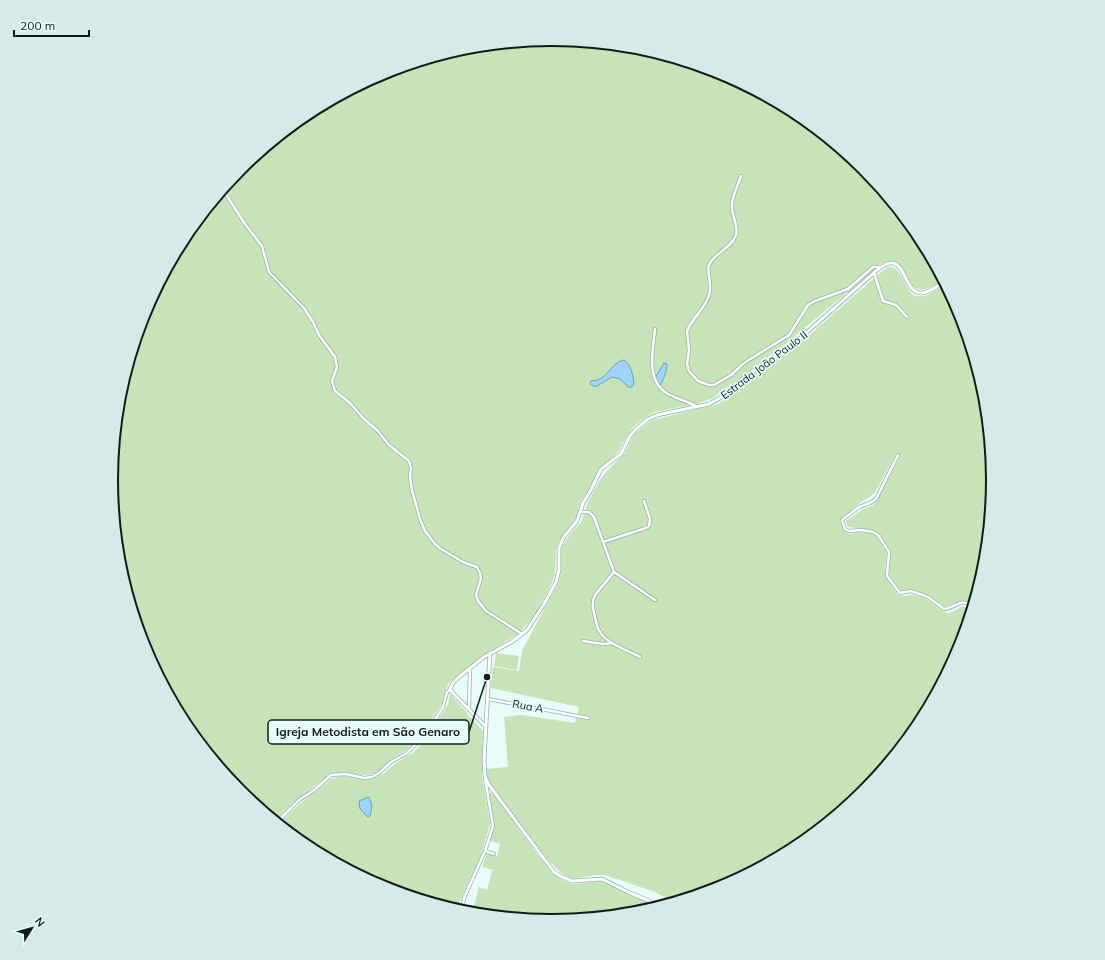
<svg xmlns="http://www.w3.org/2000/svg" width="1105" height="960" font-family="Mulish,sans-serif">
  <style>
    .green { fill: #c6e4b8 }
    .water { fill: #9fd5fb; stroke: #759db8 }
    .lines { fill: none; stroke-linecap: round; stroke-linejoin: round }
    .minor-casing { stroke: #99aeab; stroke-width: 4 }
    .tertiary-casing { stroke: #99aeab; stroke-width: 4.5 }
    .minor { stroke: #fff; stroke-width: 2.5 }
    .tertiary { stroke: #fff; stroke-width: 3 }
    .labels { text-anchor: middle; stroke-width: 3.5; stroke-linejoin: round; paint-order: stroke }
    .street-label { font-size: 11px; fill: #131b1a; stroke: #e6fdfa }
    .rim { fill: none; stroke: #131b1a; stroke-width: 2 }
    .leader { fill: none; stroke: #131b1a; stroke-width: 1.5 }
    .callout-dot { fill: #131b1a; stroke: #e6fdfa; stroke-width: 1.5 }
    .callout { fill: #e6fdfa; stroke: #131b1a; stroke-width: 1.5 }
    .callout-label { font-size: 12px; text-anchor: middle; font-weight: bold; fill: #131b1a }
  </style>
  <rect width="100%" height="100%" fill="#e6fdfa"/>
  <path class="green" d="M553,39L639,48L721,73L798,113L864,168L919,235L943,279C897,315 914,246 881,264L783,346L713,398L696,404L655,412L640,421L632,428L617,453L598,471L591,487L580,502L577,516L559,541L556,549L555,575L550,587L535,615L518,634L490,651L449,683L446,690L442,703L436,713L426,729L410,748L392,759L382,769L374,774L361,775L345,772L330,774L301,797L275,820L241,792L186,725L145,649L120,566L112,480L120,394L145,311L186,235L241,168L308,113L384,72L467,47Z
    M888,267C910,264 899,321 945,284L960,311L985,394L993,480L985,566L973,605L964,600L945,607C934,601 926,592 913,590C908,589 904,591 900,590L888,573L890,552L879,534L873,530L848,527L846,522L847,520L863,509L872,506L876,502L900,457L896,454L874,494L860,503L840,520L842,528L847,533L851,534L857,532L875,534L877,536L887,552L885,569V576L898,595L904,596L914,595L926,599L946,612L950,613L963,606L972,611L960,649L919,725L864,792L797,847L721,888L670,903L671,901L655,892L605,875H595L572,879L562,874L543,855L491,786L486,775V769L508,767L504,717L522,715L575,723L579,707L491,688L493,667L519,671L522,651L559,581L561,571V555L562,546L568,537L581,522L588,502L601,478L609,469L625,453L634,434L652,420L719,404L753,375L807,337L881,272Z
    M496,653L519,656L517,670L494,666Z
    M450,694L483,731L482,776L490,823L489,828L480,858L458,905L437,904L384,887L307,847L279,823L304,800L331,779L343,776L366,780L374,778L383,774L396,763L414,752L428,737L448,704Z
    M492,792L537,854L552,871L562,880L573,884L601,881L647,902L645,908L648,910L638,913L552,921L472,913L479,887L487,890L493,869L492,870L482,867L487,853L497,856L500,844L490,841L494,824L489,794Z"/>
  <path class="water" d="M623,360C630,362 634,377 634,384L632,387H628L620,379L612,377L597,386H593L590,384L591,381C607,381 610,364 623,360Z
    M664,363L667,364C667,371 664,379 660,385L658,383L655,378Z
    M369,797L372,806L370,816L368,817L360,809L359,801Z"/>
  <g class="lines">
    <g class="minor-casing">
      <path id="minor" d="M741,176C738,185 732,196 732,205C731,216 739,225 736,235C731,249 714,253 709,265C706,272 713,284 709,295C705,309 692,318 687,331L689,350L687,364L689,371L698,381L709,385H714L731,375L744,363L789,335L808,305L815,301L848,289L873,267H880
        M223,190L245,224L262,246L269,272L304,308L313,322L319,335L335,357L337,367L332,381L335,391L350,403L364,419L377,430L389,445L409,461L411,468L410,477L412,490L420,519L425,531L435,544L441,549L463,562L477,567L480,573L481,578L476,595L478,601L486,611L522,634
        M874,273L883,301L896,305L907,317
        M655,329C653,351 645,381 668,394C677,399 687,401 696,406
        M898,455L876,499L870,503L859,507L842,520L845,529L849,531L861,530L873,532L878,535L889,552L887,576L900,593L910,591L917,593L928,597L944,609C957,608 960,596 973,607
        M580,512H589L594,517L614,572L655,600
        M603,542L646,528L649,526L650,519L644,501
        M614,572L595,595C591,603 593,609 595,617C596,622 597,628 600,632C606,643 629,651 640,657
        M583,641L603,644L613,643
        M488,699L588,718
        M469,709L470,668
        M277,822L299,800L313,791L331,775L346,774L364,778L372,777L379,773L391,762L407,753L421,739L430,728L443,707L447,692L450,690
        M485,851L494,854
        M446,906L462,907
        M462,911L464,898L485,851L493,826L485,778"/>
    </g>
    <g class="tertiary-casing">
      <path id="tertiary" d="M490,653L484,760L485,776L489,785L542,856L554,872L560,876L572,881L602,879L628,892L661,906
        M486,727L452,692L450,689L453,683L460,676L484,657L513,641L527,630L544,604L556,582L559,570V548L563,538L577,521L583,503L591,490L601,469L621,454L630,436L636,429L648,419L657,415L709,404L720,398L746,376L796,342L877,270C881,267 888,262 893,263C910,266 904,315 944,281"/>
    </g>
    <use href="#minor" class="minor"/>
    <use href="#tertiary" class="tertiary"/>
  </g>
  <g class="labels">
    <g class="street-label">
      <text transform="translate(764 365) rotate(-37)" y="4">Estrada João Paulo II</text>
      <text transform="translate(528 706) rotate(10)" y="4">Rua A</text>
    </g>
  </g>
  <path d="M0 0H1105V960H0ZM118 480a434 434 0 1 1 868 0a434 434 0 1 1-868 0Z" fill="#d5ebe8" fill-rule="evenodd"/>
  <path class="rim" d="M118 480a434 434 0 1 1 868 0a434 434 0 1 1-868 0Z"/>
  <path class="leader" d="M487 677L469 732"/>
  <circle class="callout-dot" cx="487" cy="677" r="4"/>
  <rect class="callout" x="268" y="720" width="201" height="24" rx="4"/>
  <g class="callout-label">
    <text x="368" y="736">Igreja Metodista em São Genaro</text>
  </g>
  <g transform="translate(32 928) rotate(53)" stroke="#e6fdfa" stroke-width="3" paint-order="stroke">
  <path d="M0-3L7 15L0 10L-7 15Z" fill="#131b1a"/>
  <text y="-6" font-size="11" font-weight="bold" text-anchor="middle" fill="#131b1a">N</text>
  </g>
  <path d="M14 30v6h75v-6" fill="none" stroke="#131b1a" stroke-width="2"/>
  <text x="20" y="30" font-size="12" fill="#131b1a" stroke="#e6fdfa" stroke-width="3" paint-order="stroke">200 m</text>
</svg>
